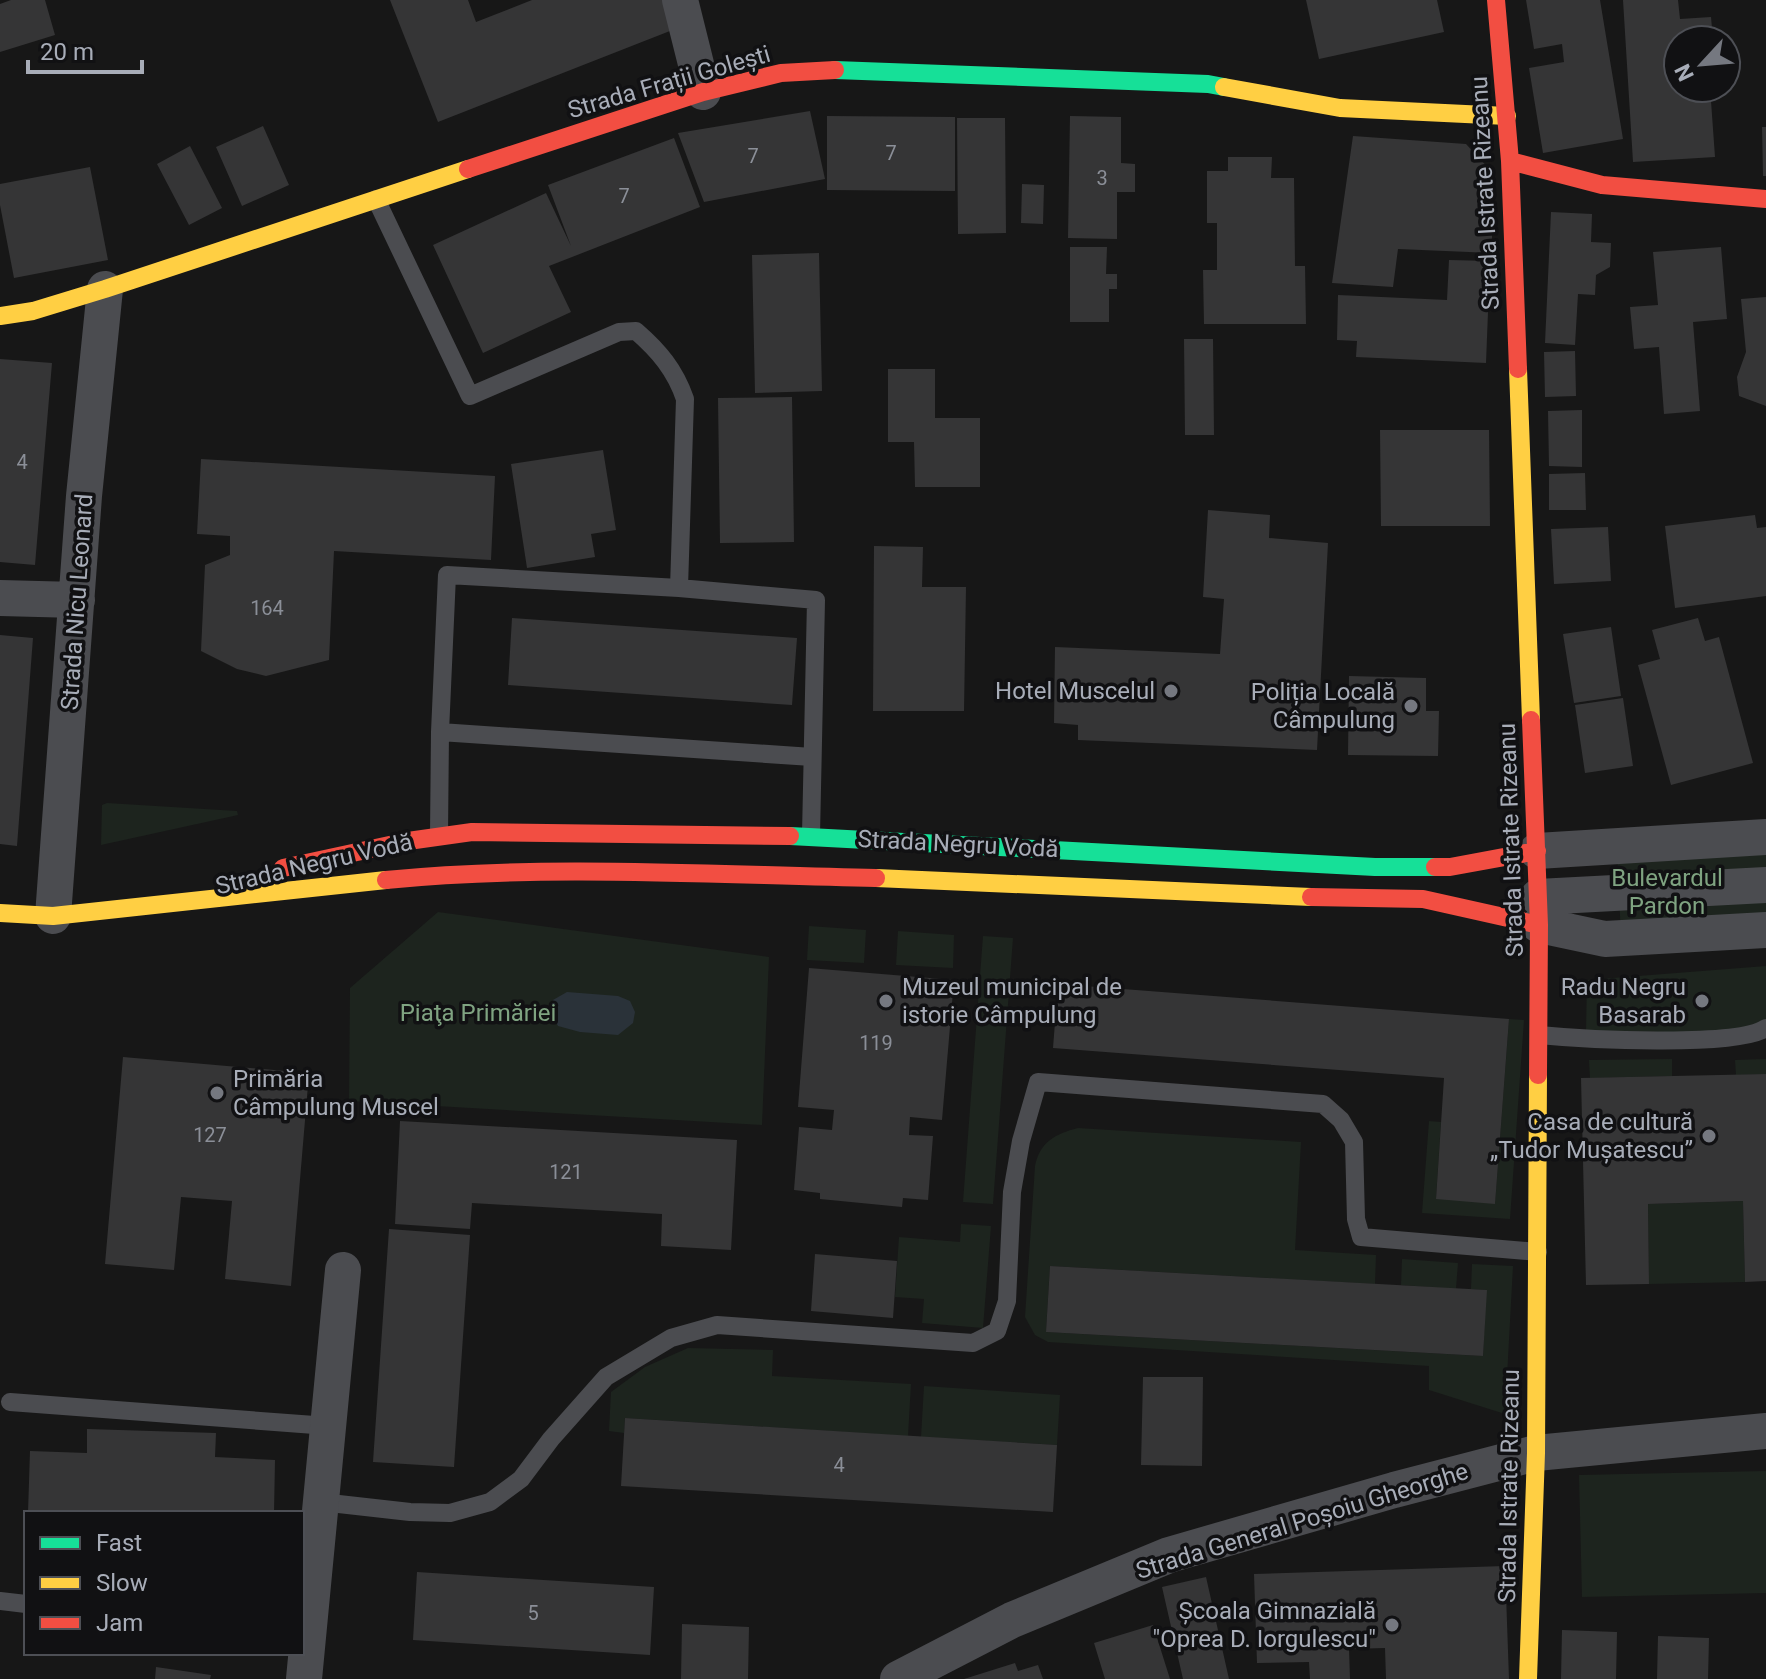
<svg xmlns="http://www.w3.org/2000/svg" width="1766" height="1679" font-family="Roboto,sans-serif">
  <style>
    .green { fill: #1d241e }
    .water { fill: #2a3239 }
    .building { fill: #353536 }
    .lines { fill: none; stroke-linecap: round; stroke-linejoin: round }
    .lane { stroke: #4b4c50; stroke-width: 18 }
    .street { stroke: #4b4c50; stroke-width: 36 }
    .fast { stroke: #16e098; stroke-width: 18 }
    .slow { stroke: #ffcf43; stroke-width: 18 }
    .jam { stroke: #f24e42; stroke-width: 18 }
    .poi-dot { fill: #757880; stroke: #111113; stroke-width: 3 }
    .labels { text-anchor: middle; stroke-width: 7; stroke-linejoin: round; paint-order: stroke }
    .number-label { font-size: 20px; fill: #8b8f98 }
    .street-label { font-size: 24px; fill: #a8adb8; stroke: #111113 }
    .poi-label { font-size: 24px; fill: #a8adb8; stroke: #111113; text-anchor: end }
    .park-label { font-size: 24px; fill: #7fa381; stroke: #111113 }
  </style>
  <rect width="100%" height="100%" fill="#171717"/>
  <path class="green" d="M107,803L237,811L238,815L101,845L102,805Z
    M1766,844V928L1621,937L1617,852Z
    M438,912L769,957L762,1125L349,1101L350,988Z
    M809,926L866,930L864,963L807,960Z
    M898,931L954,935L953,968L896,965Z
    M983,936L1013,938L993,1204L963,1202Z
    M1766,966V1020L1742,1033L1586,1031L1587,980Z
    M1509,1019L1524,1020L1510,1219L1422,1213L1429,1121L1441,1122L1436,1198L1495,1203Z
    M1672,1059V1076L1590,1078L1589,1060Z
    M1766,1059V1074L1736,1075L1735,1060Z
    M1078,1128L1301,1142L1295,1250L1376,1255L1375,1284L1050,1266L1046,1332L1483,1356L1486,1290L1471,1289L1472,1264L1513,1266L1505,1414L1429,1390V1366L1048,1342L1035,1335L1025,1317L1035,1166C1040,1142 1055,1134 1078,1128Z
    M1743,1201L1745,1282L1649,1284L1648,1204Z
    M961,1224L991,1226L983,1328L922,1323L924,1299L895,1297L899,1237L960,1242Z
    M1402,1259L1458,1263L1456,1289L1401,1285Z
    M688,1348L773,1350L772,1376L911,1384L908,1436L625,1418L624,1433L609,1431L611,1392L645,1367Z
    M924,1386L1060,1395L1057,1445L921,1437Z
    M1766,1471V1593L1582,1597L1579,1475Z"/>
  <path class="water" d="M567,992L618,996L630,1001L635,1012L633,1023L618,1035L580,1032L558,1026L550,1012L553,1000Z"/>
  <path class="building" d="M11,0H45L55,35L0,52V4Z
    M390,0H468L476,22L532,0H664L675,29L438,122Z
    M1306,0H1437L1444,32L1319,59Z
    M1526,0H1600L1623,139L1543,153L1529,68L1564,62L1562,44L1534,49Z
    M1623,0H1678L1680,19L1711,17L1713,40H1678V88H1716L1717,100L1711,101L1715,157L1633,162Z
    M810,111L825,179L704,202L678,133Z
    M827,116L955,117V191L827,190Z
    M1070,116L1121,117V163L1135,164V192H1117V239L1068,238Z
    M957,118H1005L1006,233L958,234Z
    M263,126L289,185L242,206L216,147Z
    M1762,127H1766V176H1763Z
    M1353,136L1466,144L1492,172V253L1398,249L1393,287L1332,283Z
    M674,138L700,207L549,266L571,312L483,353L433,245L546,193L571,246L548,185Z
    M190,146L222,208L189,225L157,164Z
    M1228,157H1272L1271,178H1294L1295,266H1305L1306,324H1204L1203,270H1217V223H1207V171H1228Z
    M90,167L108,260L14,278L0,205V184Z
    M1022,184L1044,185L1043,224L1021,223Z
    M1551,212L1592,214L1591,242L1611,243L1610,267L1596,275L1595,295L1578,294L1575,345L1545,343Z
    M1070,247H1107L1106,274H1117V289H1109V322H1070Z
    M1721,247L1727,319L1693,322L1700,411L1664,414L1659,347L1634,349L1630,307L1658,305L1653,252Z
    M819,253L822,391L755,393L752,255Z
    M1449,260L1490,261L1486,363L1356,357L1357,341L1337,340L1338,295L1447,300Z
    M1766,297V406L1739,396L1737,377L1746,352L1741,299Z
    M1184,339H1213L1214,435H1185Z
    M1575,351L1576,396L1545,397L1544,352Z
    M0,359L52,363L35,565L0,562Z
    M888,369H935V418H980V487H915L914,442H888Z
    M792,397L794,542L720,543L718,398Z
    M1582,410V467L1549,466L1548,411Z
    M1380,430H1489L1490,526H1381Z
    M603,450L616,530L591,534L595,557L527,568L511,464Z
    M201,459L495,476L491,560L334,551L329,660L266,676L237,669L201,651L205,565L230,555V536L197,534Z
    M1585,473L1586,510H1549V474Z
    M1208,510L1270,515L1269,538L1328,543L1317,750L1078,740V725L1054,723L1055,647L1220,654L1224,599L1203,597Z
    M1755,515L1757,528L1766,527V596L1675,608L1665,526Z
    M1608,527L1611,581L1554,584L1551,529Z
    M874,546L923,547L922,587H966L964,711H873Z
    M512,618L797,638L792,705L508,685Z
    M1698,618L1705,641L1719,637L1753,763L1671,785L1638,665L1660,659L1652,630Z
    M1611,627L1621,696L1574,703L1563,634Z
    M0,635L33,638L17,846L0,844Z
    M1349,676L1426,678V711H1439L1438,756L1348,755Z
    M1623,698L1633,766L1585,773L1575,705Z
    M809,968L954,980L942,1120L910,1117L909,1135L933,1136L928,1200L903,1198L902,1207L820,1199V1193L794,1190L799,1127L832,1130L834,1110L798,1107Z
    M1058,984L1509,1019L1495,1204L1436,1199L1444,1078L1053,1048Z
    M123,1057L309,1073L291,1286L225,1279L232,1201L181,1197L174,1270L105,1264Z
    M1766,1074V1281L1745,1282L1743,1201L1648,1204L1649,1284L1586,1285L1581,1078Z
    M400,1121L737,1140L731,1250L661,1246L662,1214L472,1203L470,1229L395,1224Z
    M389,1229L470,1235L454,1467L373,1462Z
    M815,1254L897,1261L893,1318L811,1311Z
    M1050,1266L1487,1290L1483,1356L1046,1332Z
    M1143,1377H1203L1202,1466L1141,1465Z
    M625,1418L1057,1445L1053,1512L621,1486Z
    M87,1429L216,1433L215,1457L275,1460L274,1513H28L30,1451L87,1453Z
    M1505,1566L1509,1679H1386L1385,1648L1349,1649L1350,1679H1310L1309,1662L1257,1663L1254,1574Z
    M417,1572L654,1587L650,1655L413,1640Z
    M1206,1577L1229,1679H1183L1162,1587Z
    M682,1624L749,1627L748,1679H681Z
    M1153,1625L1170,1679H1105L1094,1643Z
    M1562,1630L1617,1632L1616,1679H1561Z
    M1658,1636L1709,1638L1708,1679H1657Z
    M1015,1663L1018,1671L1038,1665L1043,1679H964Z
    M156,1667L211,1675L210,1679H155Z"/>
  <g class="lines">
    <path class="lane" d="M376,199L470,396L619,332L636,331C659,351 675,370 685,399L679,588
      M440,732L812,757
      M439,835L440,732L447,575L679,588L816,600L811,835
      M1539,1035C1580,1039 1737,1048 1766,1028
      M10,1402L328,1426
      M321,1502L410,1512L450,1513L490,1502L521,1479L551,1439L606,1377L671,1338L717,1325L973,1343L997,1331L1007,1301L1012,1192L1021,1141L1038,1082L1323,1104L1341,1120L1354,1142L1356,1219L1361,1237L1538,1252
      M0,1601L26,1604"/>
    <path class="street" d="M680,0L703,92
      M0,598L77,600
      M1537,851L1766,837
      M1538,897L1766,885
      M53,916L84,496L105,289
      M1539,925L1605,939L1766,930
      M304,1679L343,1270
      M898,1679L1012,1620L1169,1555L1394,1490L1536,1453L1766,1431"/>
    <path class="fast" d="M835,70L1208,84L1224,87
      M790,836L1375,867H1435"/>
    <path class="slow" d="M1224,87L1340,108L1507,116
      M0,316L33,311L105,289L468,169
      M1518,369L1531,720
      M876,878L1311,897
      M0,913L53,916L386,880
      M1528,1679L1536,1453L1538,1075"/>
    <path class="jam" d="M1496,0L1510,161L1518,369
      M1510,161L1602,185L1766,199
      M468,169L703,92L781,73L835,70
      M1531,720L1539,925L1538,1075
      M1435,867H1450L1537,851
      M283,868L408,841L472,832L790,836
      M386,880C548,864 713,875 876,878
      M1311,897L1423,899L1539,925"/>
  </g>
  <g class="poi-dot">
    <circle cx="1171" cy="691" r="8"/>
    <circle cx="1411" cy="706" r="8"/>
    <circle cx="886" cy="1001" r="8"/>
    <circle cx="1702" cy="1001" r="8"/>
    <circle cx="217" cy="1093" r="8"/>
    <circle cx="1709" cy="1136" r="8"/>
    <circle cx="1392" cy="1625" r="8"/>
  </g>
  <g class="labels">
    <g class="number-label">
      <text x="891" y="160">7</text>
      <text x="753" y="163">7</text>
      <text x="1102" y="185">3</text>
      <text x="624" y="203">7</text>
      <text x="22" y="469">4</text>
      <text x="267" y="615">164</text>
      <text x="876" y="1050">119</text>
      <text x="210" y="1142">127</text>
      <text x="566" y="1179">121</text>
      <text x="839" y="1472">4</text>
      <text x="533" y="1620">5</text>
    </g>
    <g class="street-label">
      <text transform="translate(669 82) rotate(-16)" y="8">Strada Frații Golești</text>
      <text transform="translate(1485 193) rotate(-93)" y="8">Strada Istrate Rizeanu</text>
      <text transform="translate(77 602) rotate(-86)" y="8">Strada Nicu Leonard</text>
      <text transform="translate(1511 840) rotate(-92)" y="8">Strada Istrate Rizeanu</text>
      <text transform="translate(958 844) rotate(3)" y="8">Strada Negru Vodă</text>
      <text transform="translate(314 864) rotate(-13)" y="8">Strada Negru Vodă</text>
      <text transform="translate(1509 1486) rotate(-89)" y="8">Strada Istrate Rizeanu</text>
      <text transform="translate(1302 1521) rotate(-17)" y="8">Strada General Poșoiu Gheorghe</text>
    </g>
    <g class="poi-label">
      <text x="1155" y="699">Hotel Muscelul</text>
      <text x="1395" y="700">Poliția Locală<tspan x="1395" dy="28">Câmpulung</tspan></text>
      <text x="902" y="995" text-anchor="start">Muzeul municipal de<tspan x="902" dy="28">istorie Câmpulung</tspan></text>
      <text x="1686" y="995">Radu Negru<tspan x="1686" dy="28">Basarab</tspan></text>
      <text x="233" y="1087" text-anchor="start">Primăria<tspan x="233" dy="28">Câmpulung Muscel</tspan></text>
      <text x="1693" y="1130">Casa de cultură<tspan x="1693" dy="28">„Tudor Mușatescu”</tspan></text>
      <text x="1376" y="1619">Școala Gimnazială<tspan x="1376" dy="28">"Oprea D. Iorgulescu"</tspan></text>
    </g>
    <g class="park-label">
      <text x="1667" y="886">Bulevardul<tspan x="1667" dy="28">Pardon</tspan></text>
      <text x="478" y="1021">Piaţa Primăriei</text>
    </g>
  </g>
  <rect x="24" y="1511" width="280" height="144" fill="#111113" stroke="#4d4f55" stroke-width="2"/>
  <rect x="40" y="1537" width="40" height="12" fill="#16e098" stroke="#4d4f55" stroke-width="2"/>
  <text x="96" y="1551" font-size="24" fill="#a8adb8">Fast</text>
  <rect x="40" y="1577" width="40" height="12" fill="#ffcf43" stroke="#4d4f55" stroke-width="2"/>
  <text x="96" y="1591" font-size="24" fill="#a8adb8">Slow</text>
  <rect x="40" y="1617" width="40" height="12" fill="#f24e42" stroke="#4d4f55" stroke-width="2"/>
  <text x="96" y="1631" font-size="24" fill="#a8adb8">Jam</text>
  <g transform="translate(1702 64) rotate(244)"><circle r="38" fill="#111113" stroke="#4d4f55" stroke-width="2"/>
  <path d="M0-6L14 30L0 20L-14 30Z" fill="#757880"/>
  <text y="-12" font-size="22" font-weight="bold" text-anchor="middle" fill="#a8adb8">N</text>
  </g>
  <path d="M28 60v12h114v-12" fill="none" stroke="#a8adb8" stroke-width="4"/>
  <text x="40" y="60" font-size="24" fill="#a8adb8" stroke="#111113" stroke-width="6" paint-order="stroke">20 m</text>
</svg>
